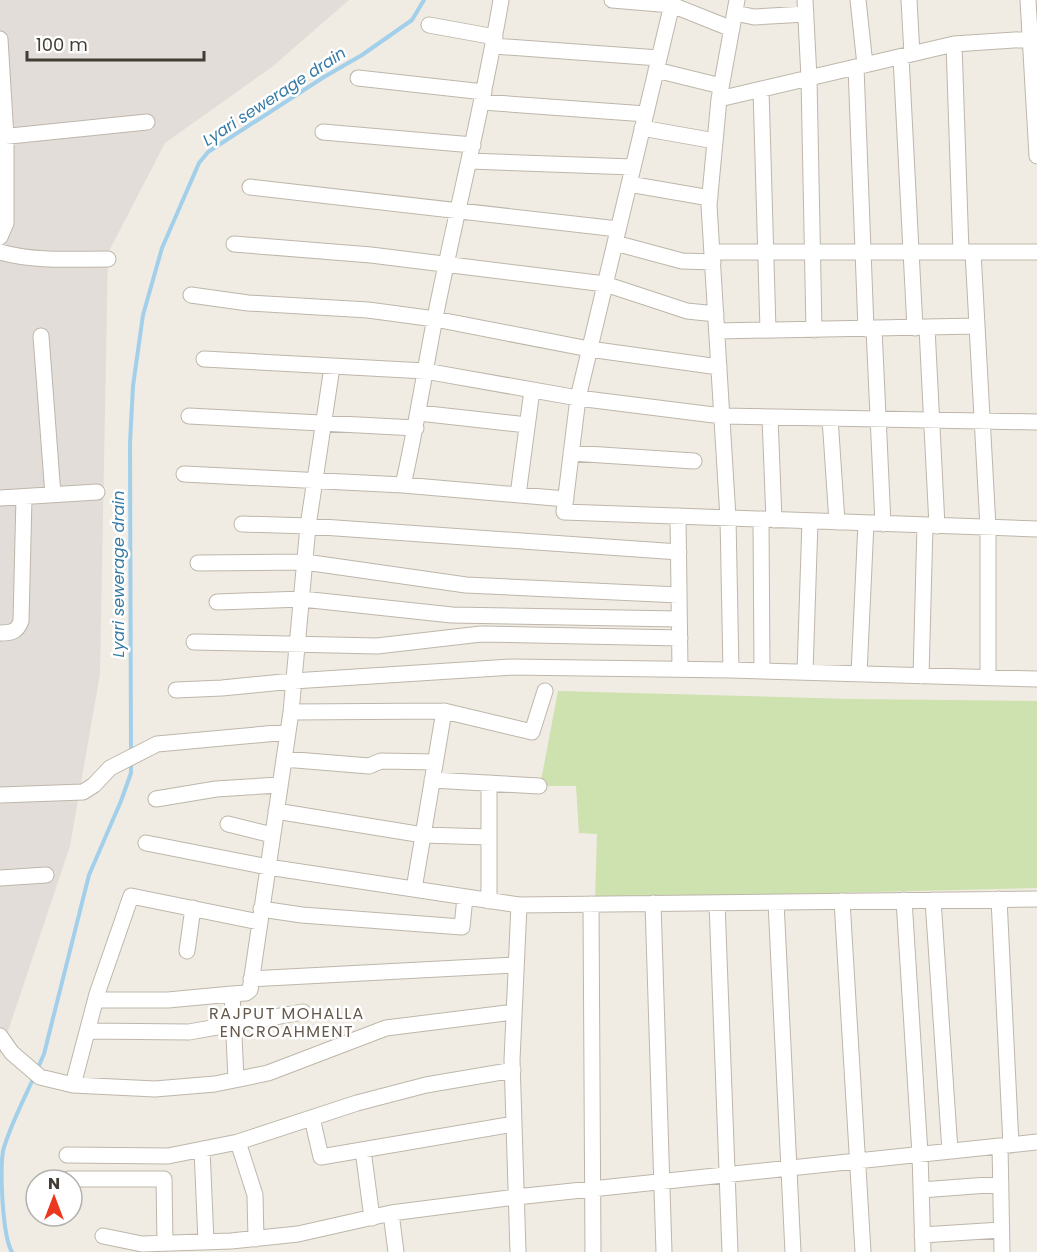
<svg xmlns="http://www.w3.org/2000/svg" width="1037" height="1252" font-family="Poppins,sans-serif">
  <style>
    .industrial { fill: #e2ddd8 }
    .green { fill: #cde2ae }
    .lines { fill: none; stroke-linecap: round; stroke-linejoin: round }
    .stream { stroke: #a2cfea; stroke-width: 4 }
    .minor-casing { stroke: #beb6aa; stroke-width: 17 }
    .minor { stroke: #fff; stroke-width: 15 }
    .labels { text-anchor: middle; stroke-width: 5; stroke-linejoin: round; paint-order: stroke }
    .water-label { font-size: 16px; font-style: italic; fill: #357aa5; stroke: #fff }
    .neighbourhood-label { font-size: 16px; letter-spacing: 1.5px; fill: #64594c; stroke: #fff }
  </style>
  <rect width="100%" height="100%" fill="#f0ece3"/>
  <path class="industrial" d="M0,0H349L272,67L165,143L108,253L100,674L70,846L0,1055Z"/>
  <path class="green" d="M558,691L851,699L1037,701V888L595,899L597,834L579,833L576,786H540Z"/>
  <g class="lines">
    <path class="stream" d="M131,752L130,443L133,386L143,315L162,248L199,163L208,152L324,77L362,55L412,20L424,0
      M37,1070L44,1054L89,875L121,801L131,773V763
      M12,1252C2,1235 0,1170 3,1151C9,1128 24,1099 34,1077"/>
    <g class="minor-casing">
      <path id="minor" d="M612,0L672,5L732,29
        M673,0L578,398L564,512L1037,529
        M805,0L809,78L814,330
        M858,0L865,65
        M909,0L912,54
        M1028,0L1037,156
        M735,13L754,17L806,14
        M429,25L495,37
        M0,39L6,137V223L0,237
        M954,44L961,252
        M494,46L659,58
        M901,57L915,328
        M856,67L866,329
        M656,70L721,86
        M358,78L484,92
        M761,89L768,330
        M719,99L954,44L1030,39
        M482,102L646,114
        M642,128L715,141
        M323,132L473,145
        M0,137L147,122
        M470,161L633,167
        M629,184L710,198
        M250,187L618,229
        M615,243L682,261L713,262
        M234,244L371,255L605,284L687,311L716,314
        M0,252C35,262 72,259 108,259
        M712,252H1037
        M973,252L988,527V678
        M191,295L248,303L368,310L435,319L589,349L719,367
        M927,328L937,526
        M874,329L883,524
        M717,331L977,326
        M41,336L53,495
        M204,359L425,371L578,398L722,416L1037,422
        M419,413L527,425
        M189,416L416,428
        M770,417L774,520
        M830,418L837,522
        M571,453L694,461
        M184,474L403,485L566,499
        M403,485C416,429 424,374 435,318C456,212 483,107 501,0
        M518,495L532,390
        M0,498L97,492
        M678,516L680,669
        M761,519L762,671
        M242,524L308,526L679,552
        M198,563L305,562L466,585L679,595
        M217,602L302,599L452,615L679,619
        M0,633C11,633 17,632 21,621L24,497
        M194,642L377,646L481,634L680,638
        M731,670L728,518L709,205L719,99L737,0
        M805,672L810,521
        M859,674L866,523
        M921,676L925,525
        M176,690L222,688L293,681L512,667L731,670L1037,679
        M291,712L444,711L532,732L545,691
        M284,759L369,766L381,761L435,762
        M432,780L539,786
        M489,783V901
        M0,795L83,792L94,785L110,768L157,744L288,732
        M156,799L216,789L279,785
        M276,811L423,835L489,837
        M228,824L272,835
        M146,843L268,867L519,905L1037,899
        M0,878L46,875
        M414,889L444,711
        M999,899L1011,1145
        M904,900L920,1154L923,1252
        M933,900L950,1151
        M842,901L863,1252
        M776,902L793,1252
        M653,903L664,1252
        M717,903L730,1252
        M591,904L593,1252
        M261,909L302,915L462,927L465,897
        M187,951L193,908
        M251,979L516,965
        M96,1000H168L232,994
        M88,1031L189,1032L303,1012
        M0,1036L12,1053L40,1077L73,1085L155,1089L215,1084L268,1073L386,1028L514,1012
        M236,1079L232,994L246,993L250,990L291,712L308,526L332,367
        M73,1085L97,994L131,896L259,922
        M312,1118L321,1157L514,1124
        M238,1142L255,1195L256,1239
        M1000,1146L1002,1252
        M202,1149L206,1242
        M363,1150L372,1218
        M67,1155L168,1156L238,1142L357,1103L426,1085L513,1070
        M69,1179H164L165,1243
        M921,1190L1001,1184
        M391,1213L396,1252
        M922,1235L1001,1230
        M103,1236L142,1244L231,1241L298,1234L391,1213L516,1197L1037,1142
        M518,1252L512,1060L519,905"/>
    </g>
    <use href="#minor" class="minor"/>
  </g>
  <g class="labels">
    <g class="water-label">
      <text transform="translate(274 96) rotate(-33)" y="6">Lyari sewerage drain</text>
      <text transform="translate(118 574) rotate(-90)" y="6">Lyari sewerage drain</text>
    </g>
    <g class="neighbourhood-label">
      <text x="287" y="1019">RAJPUT MOHALLA<tspan x="287" dy="18">ENCROAHMENT</tspan></text>
    </g>
  </g>
  <g transform="translate(54 1198)"><circle r="28" fill="#ffffff" stroke="#b3b1ae" stroke-width="1.5"/>
  <path d="M0-4.5L10 22L0 15L-10 22Z" fill="#eb3720"/>
  <text y="-9" font-size="16" font-weight="bold" text-anchor="middle" fill="#423c34">N</text>
  </g>
  <path d="M27 51v9h177v-9" fill="none" stroke="#423c34" stroke-width="3"/>
  <text x="36" y="51" font-size="18" fill="#423c34" stroke="#ffffff" stroke-width="4.5" paint-order="stroke">100 m</text>
</svg>
